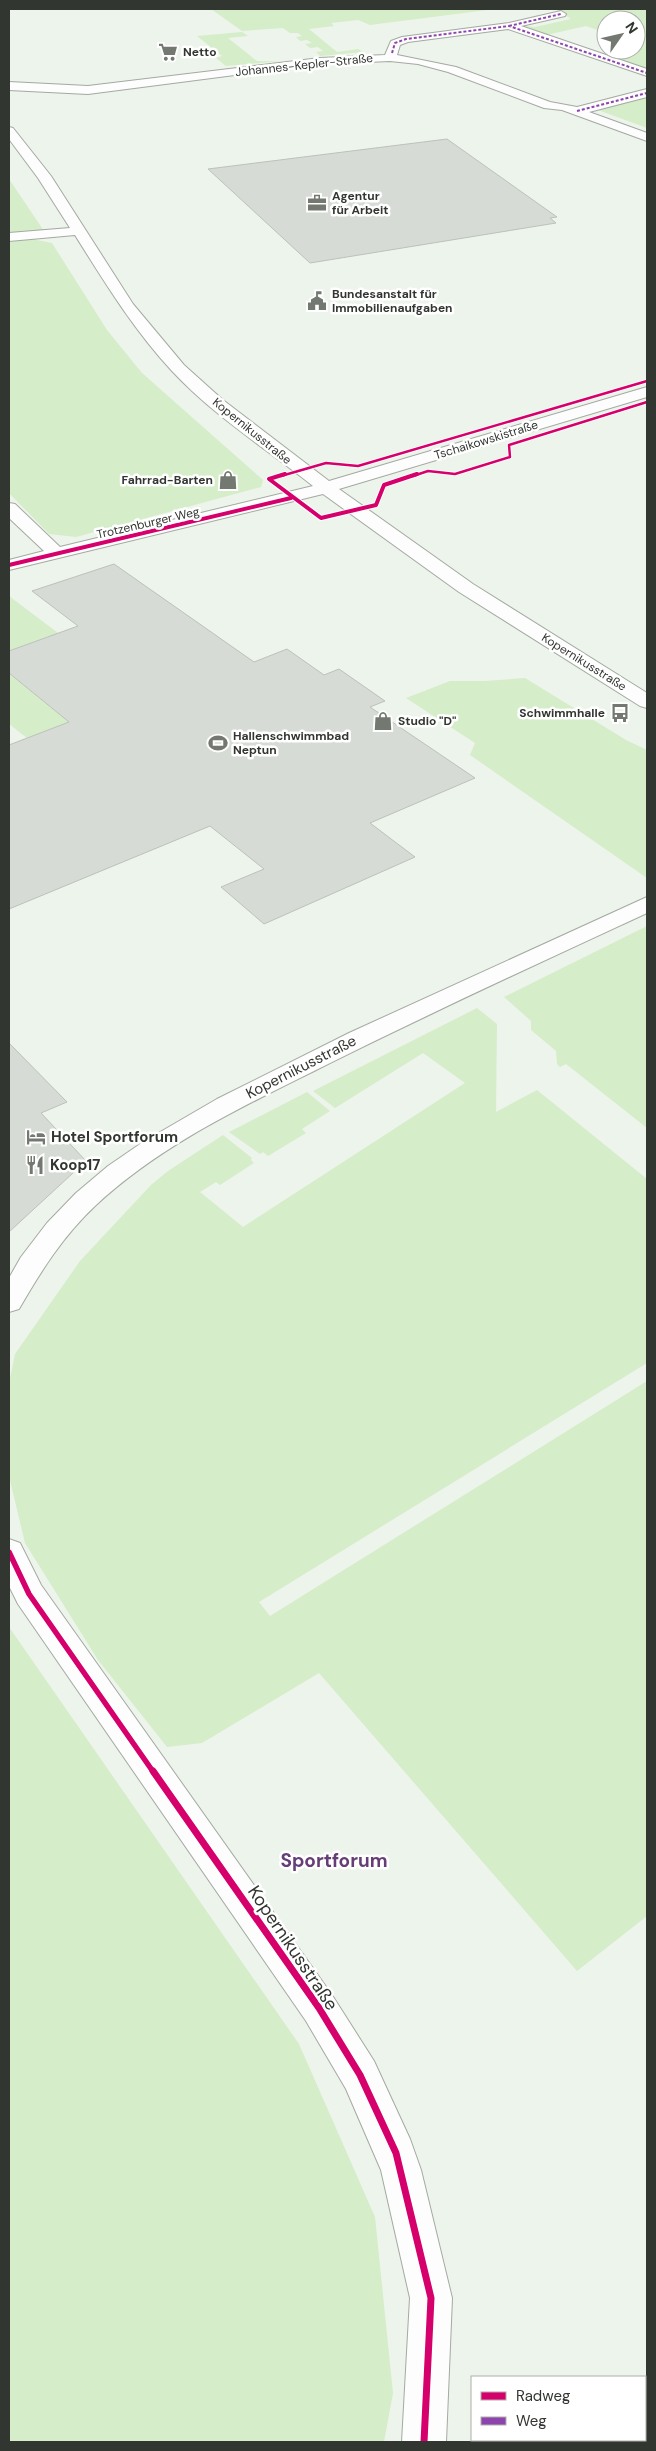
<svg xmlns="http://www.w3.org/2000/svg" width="656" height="2451" font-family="'DM Sans',sans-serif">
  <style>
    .green { fill: #d5edc9 }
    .building { fill: #d6dbd5; stroke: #bcc1ba }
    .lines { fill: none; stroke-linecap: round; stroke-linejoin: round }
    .minor-casing { stroke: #a4a9a2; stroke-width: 2 }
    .minor { fill: #fcfdfc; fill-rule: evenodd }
    .quiet { stroke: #8e44ad; stroke-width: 2; stroke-dasharray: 3 2; stroke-linecap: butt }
    .cycleway-far3-casing { stroke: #fff; stroke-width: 4 }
    .cycleway-far2-casing { stroke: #fff; stroke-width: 6 }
    .cycleway-far1-casing { stroke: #fff; stroke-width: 9 }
    .cycleway-casing { stroke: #fff; stroke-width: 10 }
    .cycleway-far3 { stroke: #d6006c; stroke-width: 2.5 }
    .cycleway-far2 { stroke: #d6006c; stroke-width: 4 }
    .cycleway-far1 { stroke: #d6006c; stroke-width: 5.5 }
    .cycleway { stroke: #d6006c; stroke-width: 7 }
    .labels { text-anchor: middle; stroke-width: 5; stroke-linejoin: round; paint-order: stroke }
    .far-poi-label { font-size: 12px; font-weight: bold; fill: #323630; stroke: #fff; text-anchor: start }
    .far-street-label { font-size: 12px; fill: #323630; stroke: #fff }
    .street-label { font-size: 15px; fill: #323630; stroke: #fff }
    .poi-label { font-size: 15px; font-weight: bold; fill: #323630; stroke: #fff; text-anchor: start }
    .near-street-label { font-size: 18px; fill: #323630; stroke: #fff }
    .near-neighbourhood-label { font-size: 19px; font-weight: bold; fill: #653e76; stroke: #fff }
  </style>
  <rect width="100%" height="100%" fill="#edf4eb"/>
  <path class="green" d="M211,9H495L370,25L358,20L331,23L334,26L309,29L337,52L358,49L363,52L320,56L316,52L323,51L318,47L310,48L305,44L312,43L307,40L300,41L296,37L302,36L298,33H290L283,28L242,31Z
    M556,9H647V70L604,55L623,50H636V47L642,45L636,43V20H606V33L586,26L546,35L525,26L535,27L571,19Z
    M242,32L248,36L228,38L257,61H280L226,66L216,58L222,56L197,36Z
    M647,97V128L598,110Z
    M9,179L44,231L9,233Z
    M32,239L52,243L107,330L142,373L263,480L261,487L76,537L49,534L9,493V242Z
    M9,596L86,654L49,636L9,651Z
    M9,657L25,670L11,675L69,722L27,738L9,724Z
    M525,678L626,740L647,750V878L470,755L475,743L406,698L450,681H485Z
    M647,926V1128L566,1064L560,1067L557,1064L556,1051L531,1030V1021L504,997Z
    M477,1008L497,1024L496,1112L537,1090L647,1179V1363L259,1602L270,1616L647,1381V1916L577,1971L319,1673L202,1743L167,1747L98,1660L25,1543L9,1476V1383L15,1354L80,1261L151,1185L168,1171L223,1135L252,1158L251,1160L254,1163L220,1185L216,1182L200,1192L243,1227L465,1083L423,1053L335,1108L313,1091Z
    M307,1092L330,1111L302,1129L306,1133L268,1156L263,1152L260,1154L229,1132Z
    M9,1627L299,2044L375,2217L393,2393L384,2442H9Z"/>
  <path class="building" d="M447,139L557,217L550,218L556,223L310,263L208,169Z
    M114,564L254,662L287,649L324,675L339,669L385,701L370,707L475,778L370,823L415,857L264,924L221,887L264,869L210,826L9,909V745L69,722L9,673V651L78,626L32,591Z
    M9,1043L67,1102L41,1113L86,1161L9,1232Z"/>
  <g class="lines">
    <g class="minor-casing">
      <path id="minor" d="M561,11L566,14L565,16L521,26L647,69V76L508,29L408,42L400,45L397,55L456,67L550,102L577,107L647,89V97L589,112L647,133V141L562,110L544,108L448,72L418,64L390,61L320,64L88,94L9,90V82L88,86L320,58L385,55L391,41L402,37L509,23Z
        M9,127L13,128L51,176L133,304L184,365L223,400L329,481L647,387V397L339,489L473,584L647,693V708L640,706L459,592L323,494L9,570V560L44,551L9,518V503L15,504L60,547L313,486C266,449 213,415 172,371C134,330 105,283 75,235L9,241V233L70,228L38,178L9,139Z
        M647,897V913C537,964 426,1015 318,1069C240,1108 159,1146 95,1206C63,1236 41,1271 19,1309L9,1312V1278L21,1257L47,1223L76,1193L108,1166L143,1142L217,1099L349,1033Z
        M9,1539L20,1543L41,1585L332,1995L374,2061L410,2139L421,2170L452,2298L446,2442H402L410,2298L381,2170L346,2089L306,2021L18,1604L9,1586Z"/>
    </g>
    <use href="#minor" class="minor"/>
    <path class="quiet" d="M509,26L561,14
      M392,53L395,43L406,39L509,26L647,73
      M577,111L647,93"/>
    <g class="cycleway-far3-casing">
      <path id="cycleway-far3" d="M281,476L326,463L358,466L647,381
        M413,476L428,471L455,474L510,457L509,445L647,402"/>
    </g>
    <g class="cycleway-far2-casing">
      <path id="cycleway-far2" d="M285,474L269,479L321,518L376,505L384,485L417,474
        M9,565L291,498"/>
    </g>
    <g class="cycleway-far1-casing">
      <path id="cycleway-far1" d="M9,1552L29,1594L154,1773"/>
    </g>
    <g class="cycleway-casing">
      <path id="cycleway" d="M153,1771L319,2008L360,2075L396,2153L431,2298L424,2442"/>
    </g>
    <use href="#cycleway-far3" class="cycleway-far3"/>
    <use href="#cycleway-far2" class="cycleway-far2"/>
    <use href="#cycleway-far1" class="cycleway-far1"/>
    <use href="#cycleway" class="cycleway"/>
  </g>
  <defs>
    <g id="supermarket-bare" transform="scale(1.5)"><path d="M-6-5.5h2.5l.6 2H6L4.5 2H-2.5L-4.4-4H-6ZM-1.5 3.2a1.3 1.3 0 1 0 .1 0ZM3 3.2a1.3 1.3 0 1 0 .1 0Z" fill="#737871" stroke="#fff" stroke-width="2.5" paint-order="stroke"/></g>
    <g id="office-bare" transform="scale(1.5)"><path d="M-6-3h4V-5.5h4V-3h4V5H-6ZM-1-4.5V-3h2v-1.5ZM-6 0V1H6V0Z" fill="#737871" stroke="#fff" stroke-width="2.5" paint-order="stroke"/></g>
    <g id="civic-bare" transform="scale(1.5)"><path d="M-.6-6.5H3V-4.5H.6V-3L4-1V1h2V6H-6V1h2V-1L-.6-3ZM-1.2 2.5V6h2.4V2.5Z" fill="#737871" stroke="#fff" stroke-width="2.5" paint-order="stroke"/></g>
    <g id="shop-bare" transform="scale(1.5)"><path d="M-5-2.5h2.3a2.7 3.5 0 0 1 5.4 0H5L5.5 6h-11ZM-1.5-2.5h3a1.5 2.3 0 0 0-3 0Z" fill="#737871" stroke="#fff" stroke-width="2.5" paint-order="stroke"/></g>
    <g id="bus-bare" transform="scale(1.5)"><path d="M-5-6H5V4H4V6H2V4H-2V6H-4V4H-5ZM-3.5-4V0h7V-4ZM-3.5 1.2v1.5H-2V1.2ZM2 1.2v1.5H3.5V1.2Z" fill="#737871" stroke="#fff" stroke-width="2.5" paint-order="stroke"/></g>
    <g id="stadium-bare" transform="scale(1.5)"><path d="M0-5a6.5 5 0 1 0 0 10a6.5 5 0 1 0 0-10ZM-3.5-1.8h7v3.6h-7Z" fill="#737871" stroke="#fff" stroke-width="2.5" paint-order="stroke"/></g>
    <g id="hotel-bare" transform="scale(1.5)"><path d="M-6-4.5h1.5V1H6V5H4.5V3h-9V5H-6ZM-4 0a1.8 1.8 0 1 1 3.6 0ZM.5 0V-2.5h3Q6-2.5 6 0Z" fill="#737871" stroke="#fff" stroke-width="2.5" paint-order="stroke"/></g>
    <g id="restaurant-bare" transform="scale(1.5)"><path d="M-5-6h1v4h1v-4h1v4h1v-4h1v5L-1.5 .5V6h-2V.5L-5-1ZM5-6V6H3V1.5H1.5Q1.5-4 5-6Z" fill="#737871" stroke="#fff" stroke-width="2.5" paint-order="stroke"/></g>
  </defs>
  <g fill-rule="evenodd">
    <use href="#supermarket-bare" x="168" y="52"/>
    <use href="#office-bare" x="317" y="203"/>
    <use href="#civic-bare" x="317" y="301"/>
    <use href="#shop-bare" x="228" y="480"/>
    <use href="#bus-bare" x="620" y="713"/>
    <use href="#shop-bare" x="383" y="721"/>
    <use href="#stadium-bare" x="218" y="743"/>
    <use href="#hotel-bare" x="36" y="1137"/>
    <use href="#restaurant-bare" x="35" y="1165"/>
  </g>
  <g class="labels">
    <g class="far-poi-label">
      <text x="183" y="56">Netto</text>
      <text x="332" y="200">Agentur<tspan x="332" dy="14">für Arbeit</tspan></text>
      <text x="332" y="298">Bundesanstalt für<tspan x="332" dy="14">Immobilienaufgaben</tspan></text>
      <text x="213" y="484" text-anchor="end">Fahrrad-Barten</text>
      <text x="605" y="717" text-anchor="end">Schwimmhalle</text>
      <text x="398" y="725">Studio "D"</text>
      <text x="233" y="740">Hallenschwimmbad<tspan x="233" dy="14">Neptun</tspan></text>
    </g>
    <g class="far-street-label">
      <text transform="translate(304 65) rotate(-6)" y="4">Johannes-Kepler-Straße</text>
      <text transform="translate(252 431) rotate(39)" y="4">Kopernikusstraße</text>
      <text transform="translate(486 440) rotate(-17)" y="4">Tschaikowskistraße</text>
      <text transform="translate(148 523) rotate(-13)" y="4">Trotzenburger Weg</text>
      <text transform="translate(584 662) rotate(32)" y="4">Kopernikusstraße</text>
    </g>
    <g class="street-label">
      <text transform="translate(301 1067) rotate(-27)" y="5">Kopernikusstraße</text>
    </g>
    <g class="poi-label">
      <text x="51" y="1142">Hotel Sportforum</text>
      <text x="50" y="1170">Koop17</text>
    </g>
    <g class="near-street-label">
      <text transform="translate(293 1948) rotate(56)" y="6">Kopernikusstraße</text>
    </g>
    <g class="near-neighbourhood-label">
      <text x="334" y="1867">Sportforum</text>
    </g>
  </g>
  <rect width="656" height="2451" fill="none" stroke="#323630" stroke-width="20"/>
  <rect x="471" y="2376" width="175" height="65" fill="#ffffff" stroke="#adafac"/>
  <rect x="481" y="2392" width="25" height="8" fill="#d6006c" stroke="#adafac"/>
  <text x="516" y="2401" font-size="15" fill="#323630">Radweg</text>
  <rect x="481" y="2417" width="25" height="8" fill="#8e44ad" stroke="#adafac"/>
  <text x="516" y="2426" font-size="15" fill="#323630">Weg</text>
  <g transform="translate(621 35) rotate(56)"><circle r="24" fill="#ffffff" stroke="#adafac"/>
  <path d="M0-4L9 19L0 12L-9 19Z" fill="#737871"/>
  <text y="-8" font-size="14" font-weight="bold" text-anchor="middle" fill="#323630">N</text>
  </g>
</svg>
